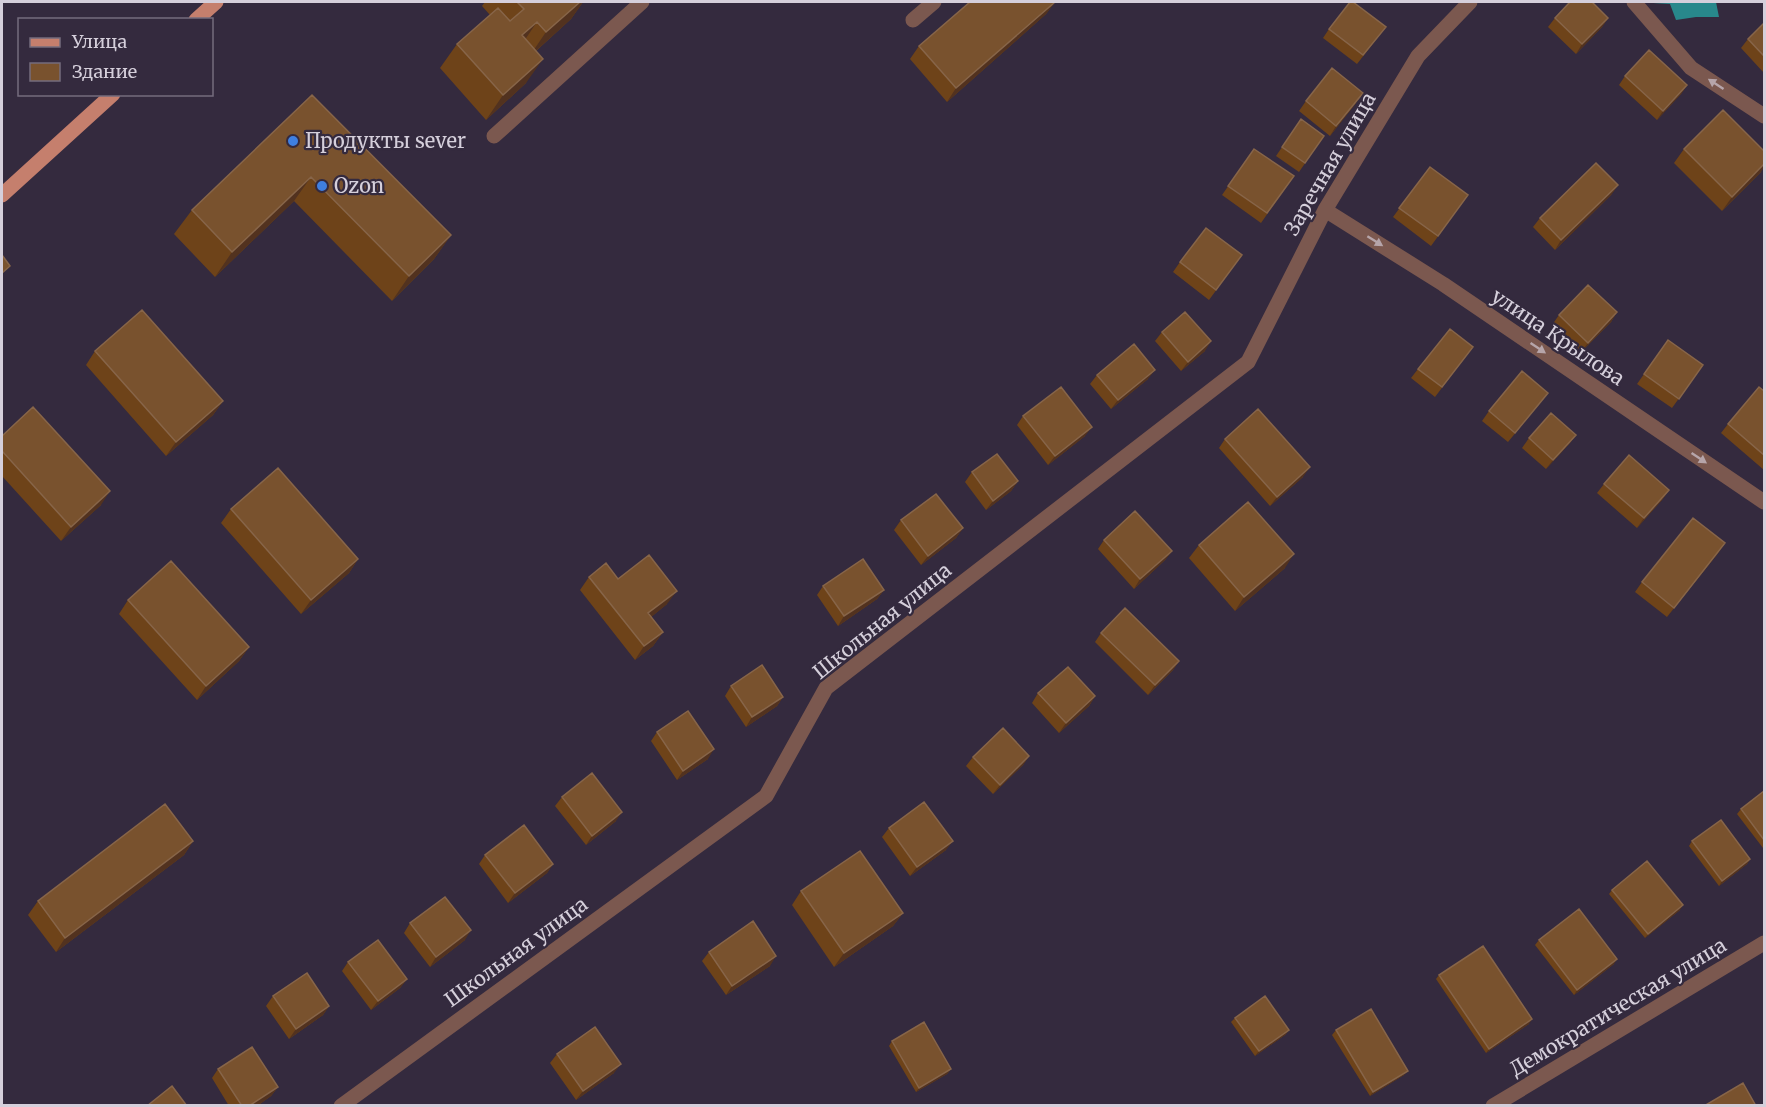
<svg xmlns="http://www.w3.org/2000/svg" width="1766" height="1107" font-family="Merriweather,serif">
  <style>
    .water { fill: #28888b }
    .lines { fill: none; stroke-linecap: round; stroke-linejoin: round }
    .minor { stroke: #7b584f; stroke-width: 15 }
    .major { stroke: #c57f6d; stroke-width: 15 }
    .wall { fill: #6e4319 }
    .shaded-wall { fill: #52321f }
    .building { fill: #79522e; stroke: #876549; stroke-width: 1.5 }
    .oneway { fill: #b6a5aa }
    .shop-dot { fill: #3f7fe0; stroke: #342a3e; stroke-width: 2 }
    .labels { text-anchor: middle; stroke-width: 4.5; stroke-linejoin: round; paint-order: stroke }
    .poi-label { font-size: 20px; fill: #d5cfdb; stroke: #342a3e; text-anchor: start }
    .street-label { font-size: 20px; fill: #d5cfdb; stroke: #342a3e }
  </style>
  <rect width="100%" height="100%" fill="#342a3e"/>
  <path class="water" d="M1652,2H1716L1719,17H1696L1676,20L1670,4L1653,3Z"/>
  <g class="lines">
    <path class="minor" d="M1634,2L1691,68L1764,116
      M913,20L934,2
      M494,136L642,2
      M1325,210L1443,284L1764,502
      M341,1106L766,796L826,688L1248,362L1325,210L1418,56L1470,2
      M1493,1106L1764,943"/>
    <path class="major" d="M196,20L216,2
      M2,195L113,94"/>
  </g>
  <path class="wall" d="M485,2H583L571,19L536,51L526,83L486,120L440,68L457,44L490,15L482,6Z
    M1055,2L1046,14L947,102L910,59L919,46Z
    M1555,18H1608L1602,27L1576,54L1548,27Z
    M1764,23V73L1741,48L1748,39Z
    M1329,29L1379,36L1357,64L1323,38Z
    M1625,76L1687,85L1681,94L1657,120L1619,85Z
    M312,95L451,235L434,259L392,301L294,201L215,277L174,234L192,210Z
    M1306,101L1356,103L1330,136L1299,111Z
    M1301,119L1324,136L1299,172L1276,156Z
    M1254,149L1294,176L1261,223L1222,195Z
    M1684,149L1761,172L1722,211L1674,163Z
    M1430,167L1468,195L1431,246L1393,217Z
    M1618,185L1611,195L1555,250L1533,227L1540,218Z
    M1242,255L1209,300L1173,272L1180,262Z
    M1617,312L1611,322L1581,352L1552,325L1559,315Z
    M1162,332L1205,351L1181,371L1155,341Z
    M1668,340L1703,365L1672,408L1637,384Z
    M1473,347L1435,397L1411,378L1418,369Z
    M95,351L223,401L213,415L166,456L86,365Z
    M1097,375L1148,379L1111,409L1090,384Z
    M1764,391V470L1721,433L1728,424Z
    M1541,402L1508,442L1482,421L1489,411Z
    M1023,416L1085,436L1048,465L1017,425Z
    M1576,435L1569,444L1546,469L1522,448L1529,438Z
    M2,436L101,505L61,541L2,476Z
    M1225,439L1303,477L1270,506L1219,448Z
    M972,472L1018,481L1011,491L986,510L965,482Z
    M1604,484L1669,490L1662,500L1637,528L1597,493Z
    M231,509L358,559L349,573L301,614L221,523Z
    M901,520L963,528L956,538L921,565L894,530Z
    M1104,540L1172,551L1165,560L1134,589L1098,549Z
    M1199,545L1285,568L1235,611L1189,558Z
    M1719,552L1667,617L1635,592L1642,582Z
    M589,577L618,579L667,604L651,617L663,632L653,646L635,660L580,590Z
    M823,586L884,590L877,599L838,626L817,595Z
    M128,600L249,647L239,661L197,700L119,614Z
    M1101,633L1179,661L1173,670L1148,695L1095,642Z
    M731,686L783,697L777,706L746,727L725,696Z
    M1038,693L1095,696L1089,706L1059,733L1032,703Z
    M657,732L708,759L677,780L651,741Z
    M1029,756L1023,765L993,794L966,766L973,757Z
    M1764,791V847L1763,848L1737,814L1741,809Z
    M562,797L616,821L586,845L555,806Z
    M889,828L946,850L910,876L882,837Z
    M193,841L184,855L56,952L28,915L38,901Z
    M1692,841L1750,859L1747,864L1719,886L1689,846Z
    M485,855L553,864L547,873L508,903L479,864Z
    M1612,890L1680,910L1645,938L1609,894Z
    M801,891L903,913L893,926L834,967L792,905Z
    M410,923L465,940L430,967L404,933Z
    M1539,940L1614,964L1574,995L1535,945Z
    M709,952L770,966L726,995L702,961Z
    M348,962L407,979L400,988L371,1010L342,971Z
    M1439,975L1529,1024L1486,1053L1436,979Z
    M273,996L329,1006L323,1015L289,1039L266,1006Z
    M1235,1018L1289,1030L1285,1035L1255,1056L1231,1022Z
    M1336,1030L1404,1075L1370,1096L1332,1035Z
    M892,1041L951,1069L947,1074L916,1092L889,1046Z
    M557,1054L614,1073L576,1100L550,1063Z
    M218,1069L278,1087L271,1096L257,1106H229L212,1078Z"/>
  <path class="shaded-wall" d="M580,2H583L571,19L529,57L546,32Z
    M1055,2L1046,14L947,102L956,88Z
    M1608,18L1602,27L1576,54L1582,44Z
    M537,22L520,47L522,35Z
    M543,59L526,83L486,120L503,95Z
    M1687,85L1681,94L1657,120L1663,111Z
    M1363,93L1356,103L1330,136L1336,126Z
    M1764,164V167L1761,172L1722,211L1732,197Z
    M311,177L294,201L215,277L232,252Z
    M1618,185L1611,195L1555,250L1561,240Z
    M451,235L434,259L392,301L409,276Z
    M1617,312L1611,322L1581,352L1588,343Z
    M1211,341L1205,351L1181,371L1188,362Z
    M1155,370L1148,379L1111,409L1118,400Z
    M223,401L213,415L166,456L176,442Z
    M1092,427L1085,436L1048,465L1055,456Z
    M1576,435L1569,444L1546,469L1553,460Z
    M1310,467L1303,477L1270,506L1277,497Z
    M1018,481L1011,491L986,510L993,501Z
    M1669,490L1662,500L1637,528L1644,518Z
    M110,491L101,505L61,541L71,527Z
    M963,528L956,538L921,565L928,556Z
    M1725,543L1719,552L1667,617L1674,608Z
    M1172,551L1165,560L1134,589L1140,579Z
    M1294,554L1285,568L1235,611L1244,597Z
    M358,559L349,573L301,614L311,600Z
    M884,590L877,599L838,626L844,616Z
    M677,591L667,604L639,627L648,613Z
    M663,632L653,646L635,660L644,646Z
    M249,647L239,661L197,700L206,686Z
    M1179,661L1173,670L1148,695L1155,685Z
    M1095,696L1089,706L1059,733L1066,723Z
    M783,697L777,706L746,727L752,717Z
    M714,749L708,759L677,780L683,771Z
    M1029,756L1023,765L993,794L1000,785Z
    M622,812L616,821L586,845L592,836Z
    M193,841L184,855L56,952L65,938Z
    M953,841L946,850L910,876L917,867Z
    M1750,859L1747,864L1719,886L1722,881Z
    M553,864L547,873L508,903L515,893Z
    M1683,905L1680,910L1645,938L1648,934Z
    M903,913L893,926L834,967L844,953Z
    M471,930L465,940L430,967L436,957Z
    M776,956L770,966L726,995L732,986Z
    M1617,959L1614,964L1574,995L1577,990Z
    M407,979L400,988L371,1010L378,1001Z
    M329,1006L323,1015L289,1039L296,1029Z
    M1532,1019L1529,1024L1486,1053L1489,1049Z
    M1289,1030L1285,1035L1255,1056L1259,1051Z
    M621,1064L614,1073L576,1100L583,1091Z
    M951,1069L947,1074L916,1092L919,1088Z
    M1408,1071L1404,1075L1370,1096L1373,1092Z
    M278,1087L271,1096L257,1106H249Z"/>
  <path class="building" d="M517,2H580L546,32L537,22L522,35L543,59L503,95L457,44L498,8L510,21L524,9Z
    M970,2H1055L956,88L919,46Z
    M1350,2H1353L1386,27L1363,55L1329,29Z
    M1570,2H1592L1608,18L1582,44L1555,18Z
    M1764,23V56L1748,39Z
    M1649,50L1687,85L1663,111L1625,76Z
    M1332,68L1363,93L1336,126L1306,101Z
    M312,95L451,235L409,276L311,177L232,252L192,210Z
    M1723,110L1764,151V164L1732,197L1684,149Z
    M1301,119L1324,136L1305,163L1282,147Z
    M1254,149L1294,176L1267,213L1228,186Z
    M1596,163L1618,185L1561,240L1540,218Z
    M1430,167L1468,195L1438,236L1399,208Z
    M1206,228L1242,255L1216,290L1180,262Z
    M2,255L10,266L2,273Z
    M1588,285L1617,312L1588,343L1559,315Z
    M142,310L223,401L176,442L95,351Z
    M1185,312L1211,341L1188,362L1162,332Z
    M1450,329L1473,347L1442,387L1418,369Z
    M1668,340L1703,365L1679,399L1644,374Z
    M1134,344L1155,370L1118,400L1097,375Z
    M1522,371L1548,393L1515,433L1489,411Z
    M1061,387L1092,427L1055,456L1023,416Z
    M1759,387L1764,391V455L1728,424Z
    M33,407L110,491L71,527L2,451V436Z
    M1258,409L1310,467L1277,497L1225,439Z
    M1551,413L1576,435L1553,460L1529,438Z
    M997,454L1018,481L993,501L972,472Z
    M1629,455L1669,490L1644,518L1604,484Z
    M278,468L358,559L311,600L231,509Z
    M936,494L963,528L928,556L901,520Z
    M1248,502L1294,554L1244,597L1199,545Z
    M1135,511L1172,551L1140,579L1104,540Z
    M1693,518L1725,543L1674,608L1642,582Z
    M649,555L677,591L648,613L663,632L644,646L589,577L606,563L618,579Z
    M863,559L884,590L844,616L823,586Z
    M171,561L249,647L206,686L128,600Z
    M1125,608L1179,661L1155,685L1101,633Z
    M762,665L783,697L752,717L731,686Z
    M1068,667L1095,696L1066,723L1038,693Z
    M688,711L714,749L683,771L657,732Z
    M1003,728L1029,756L1000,785L973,757Z
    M592,773L622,812L592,836L562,797Z
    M1764,791V840L1741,809Z
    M924,802L953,841L917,867L889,828Z
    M165,804L193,841L65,938L38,901Z
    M1721,820L1750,859L1722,881L1692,841Z
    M524,825L553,864L515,893L485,855Z
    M860,851L903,913L844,953L801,891Z
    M1647,861L1683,905L1648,934L1612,890Z
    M445,897L471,930L436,957L410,923Z
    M1579,909L1617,959L1577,990L1539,940Z
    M753,921L776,956L732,986L709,952Z
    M378,940L407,979L378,1001L348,962Z
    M1483,946L1532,1019L1489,1049L1439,975Z
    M307,973L329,1006L296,1029L273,996Z
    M1265,996L1289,1030L1259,1051L1235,1018Z
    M1371,1009L1408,1071L1373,1092L1336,1030Z
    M924,1022L951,1069L919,1088L892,1041Z
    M595,1027L621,1064L583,1091L557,1054Z
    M252,1047L278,1087L249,1106H242L218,1069Z
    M1743,1083L1756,1106H1704Z
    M172,1086L187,1106H147Z"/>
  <defs><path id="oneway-solid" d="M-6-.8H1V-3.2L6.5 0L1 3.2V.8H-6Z" transform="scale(1.5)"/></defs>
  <g class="oneway">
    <use href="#oneway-solid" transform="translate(1716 84) rotate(-147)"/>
    <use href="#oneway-solid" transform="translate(1375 241) rotate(32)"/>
    <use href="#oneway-solid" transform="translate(1538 348) rotate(34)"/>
    <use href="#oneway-solid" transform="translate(1699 458) rotate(34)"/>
  </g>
  <g class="shop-dot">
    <circle cx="293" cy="141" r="6"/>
    <circle cx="322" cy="186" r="6"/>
  </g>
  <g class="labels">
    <g class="poi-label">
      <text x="305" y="148">Продукты sever</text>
      <text x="334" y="193">Ozon</text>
    </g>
    <g class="street-label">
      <text transform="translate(1330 164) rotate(-60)" y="7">Заречная улица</text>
      <text transform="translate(1558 337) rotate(34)" y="7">улица Крылова</text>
      <text transform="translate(882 621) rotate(-39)" y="7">Школьная улица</text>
      <text transform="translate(516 952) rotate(-36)" y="7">Школьная улица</text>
      <text transform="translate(1618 1007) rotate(-31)" y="7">Демократическая улица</text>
    </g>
  </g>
  <rect width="1766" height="1107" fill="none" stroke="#d5cfdb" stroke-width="6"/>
  <rect x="18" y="18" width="195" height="78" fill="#342a3e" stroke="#746c7d" stroke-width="1.5"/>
  <rect x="30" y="38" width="30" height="9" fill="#c57f6d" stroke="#746c7d" stroke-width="1.5"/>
  <text x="72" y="48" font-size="18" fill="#d5cfdb">Улица</text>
  <rect x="30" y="63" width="30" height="18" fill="#79522e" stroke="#746c7d" stroke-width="1.5"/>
  <text x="72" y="78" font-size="18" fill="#d5cfdb">Здание</text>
</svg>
